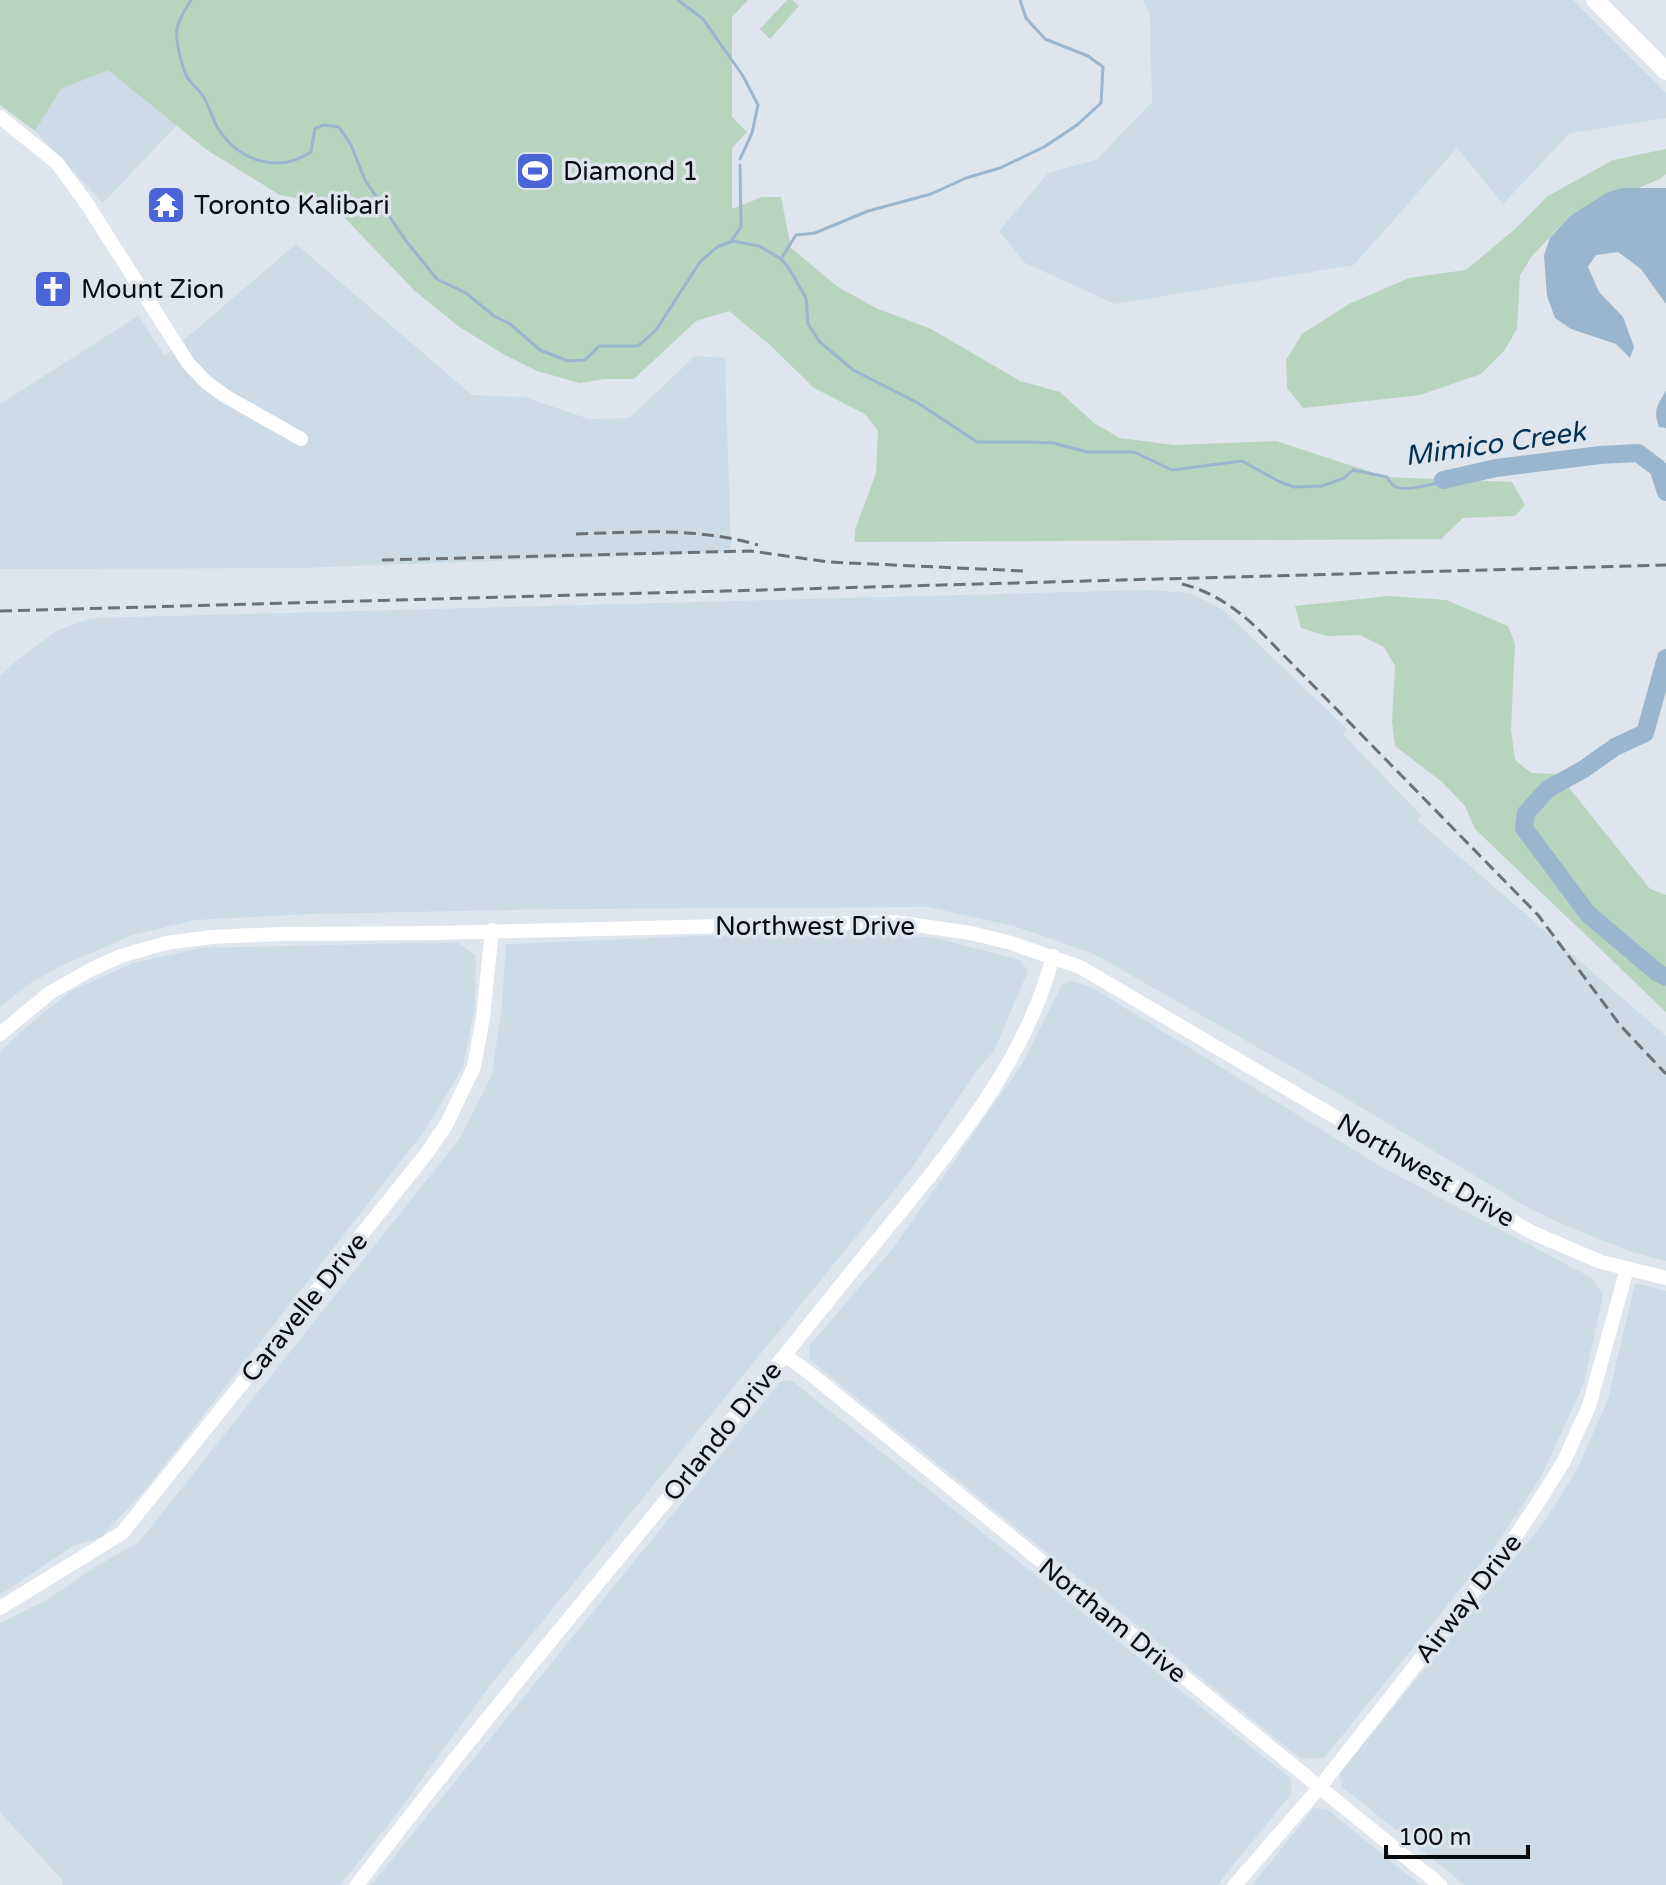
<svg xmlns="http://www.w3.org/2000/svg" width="1666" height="1885" font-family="'Varela Round',sans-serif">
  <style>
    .built { fill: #cddbe7 }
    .green { fill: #b7d4be }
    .water { fill: #9ab6cf }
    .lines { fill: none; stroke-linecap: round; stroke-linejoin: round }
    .stream { stroke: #9ab6cf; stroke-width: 3 }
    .river { stroke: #9ab6cf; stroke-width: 18 }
    .minor { stroke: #fff; stroke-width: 14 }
    .major { stroke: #fff; stroke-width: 18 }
    .rail { stroke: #6c7175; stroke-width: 3; stroke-dasharray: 12 6; stroke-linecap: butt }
    .labels { text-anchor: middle; stroke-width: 7; stroke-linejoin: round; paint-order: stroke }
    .poi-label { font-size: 26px; fill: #090c0e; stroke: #dee5ec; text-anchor: start }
    .street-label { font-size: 26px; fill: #090c0e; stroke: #dee5ec }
    .water-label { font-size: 28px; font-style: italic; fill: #023153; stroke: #dee5ec }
  </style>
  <rect width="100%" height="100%" fill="#dee5ec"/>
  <path class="built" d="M1143,0H1573L1666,93V118L1570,133L1503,204L1457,148L1354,265L1115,304L1025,263L999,231L1048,173L1096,160L1152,102L1150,15Z
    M108,69L177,125L103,203L35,131L61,89Z
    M296,244L472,395L524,397L589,419L629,418L695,356L725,358L731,552L302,568L0,569V404L138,316L165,356Z
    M1148,590L1190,593L1222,609L1347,729L1343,734L1421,815L1417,820L1666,1036V1261L1632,1252L1566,1226L1527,1207L1322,1084L1092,953L1014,926L927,907L565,909L308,914L196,920L132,935L61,966L29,984L0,1007V676L16,661L58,630L92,618Z
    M839,930L936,938L1020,960L1028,971L994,1051L975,1073L909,1172L488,1688L392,1820L340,1885H62L64,1882L0,1812V1623L47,1600L92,1569L139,1542L460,1138L492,1075L502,1005L506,944Z
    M457,942L476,956L475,1007L463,1067L425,1130L146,1489L101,1537L73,1546L0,1595V1052L25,1028L71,991L133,963L200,948Z
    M1072,981L1093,988L1380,1166L1592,1278L1603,1295L1584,1383L1541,1477L1496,1545L1324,1758L1301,1759L810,1360L809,1346L894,1247L1022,1064L1062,985Z
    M1635,1283L1666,1291V1885H1465L1341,1786L1340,1773L1545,1521L1577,1470L1608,1399Z
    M791,1380L1290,1778L1292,1793L1217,1885H371L780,1382Z
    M1314,1808L1327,1809L1420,1885H1252Z"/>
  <path class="green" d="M0,0H748L732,17V117L747,132L732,148V209L762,197H781L791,248L838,287L878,309L931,329L1020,381L1060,392L1094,423L1120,438L1174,445L1276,441L1386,477L1512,482L1525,505L1515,516L1463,518L1441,539L855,542V530L876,473L878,431L865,414L814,388L769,344L729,311L696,321L634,379H604L580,383L537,371L503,354L458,326L415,291L343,216L319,202L280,195L207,150L108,70L61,89L35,131L0,105Z
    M787,0H792L799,6L770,39L760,29Z
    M1666,149V174L1660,179L1638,188H1622L1569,217L1532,256L1520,275L1517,329L1504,351L1481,374L1420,395L1303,408L1287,388L1286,360L1302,334L1349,304L1409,278L1466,270L1514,230L1548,196L1613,160Z
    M1388,596L1446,600L1508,626L1515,644L1511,729L1515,760L1531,773L1558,774L1650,889L1666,895V1012L1475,829L1465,806L1442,782L1395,746L1392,721L1395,666L1384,647L1360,635L1327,636L1301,628L1295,606Z"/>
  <path class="water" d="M1622,188H1666V304L1641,269L1618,252L1596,255L1588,267L1599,292L1623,317L1634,347L1630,358L1616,344L1571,329L1555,318L1547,296L1544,255L1550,238L1569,217L1606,193Z
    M1666,391V428L1659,427C1653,410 1657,405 1666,391Z"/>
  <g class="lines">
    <path class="stream" d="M191,0C186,8 179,19 177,28C175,40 182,67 187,77C191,84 199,89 203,96C210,106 212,120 219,130C240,161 278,174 311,152L315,128L324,125L339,127L351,145L365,180L406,241L437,279L466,293L494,316L510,324L540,350L568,361L585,360L599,346H638L656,330L700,262L717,247L733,241L759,246L781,259L790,270L806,298L808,324L820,342L853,370L918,403L977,442H1029L1053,443L1087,452H1134L1172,470L1242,461L1280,482L1294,487L1322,486L1344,478L1353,470L1387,477C1391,483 1390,484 1396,487C1405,491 1434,485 1443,480
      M678,0L703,19L743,76L758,105L752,133L740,159
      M731,241L741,227L740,165
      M781,259L796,235L815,233L868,211L931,194L966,178L1000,168L1044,147L1077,125L1101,103L1103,67L1088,56L1045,39L1026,18L1020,0"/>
    <path class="river" d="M1443,480L1496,468L1600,455L1638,453L1658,468L1666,492
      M1666,658L1645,733L1615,747L1584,769L1548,789L1526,813L1524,828L1588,914L1658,973L1666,977"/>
    <path class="minor" d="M0,117L57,163L87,204L188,363L206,382L225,396L301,439
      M0,1034L51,992L92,969L121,956L166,943L212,937L281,934L434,933L895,922L971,933L1011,943L1080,967L1531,1232L1601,1262L1666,1278
      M785,1355L812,1375L1440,1885
      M0,1608L122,1533L427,1153L446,1125L474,1067L483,1017L492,930
      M357,1885C504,1691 664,1507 816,1316C845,1280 874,1244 903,1209C965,1133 1028,1053 1053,956
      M1235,1885L1319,1788L1507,1549L1539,1501L1564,1461L1589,1406L1627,1269"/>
    <path class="major" d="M1595,0L1666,71"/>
    <path class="rail" d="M576,534C640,532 696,527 758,545
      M382,560L751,551L829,562L1024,571
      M1182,584C1213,592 1234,607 1257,628L1538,915L1620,1025L1666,1074
      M0,611L1666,565"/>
  </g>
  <defs>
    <g id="stadium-square" transform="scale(2)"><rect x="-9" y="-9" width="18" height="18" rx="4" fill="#4b64d8" stroke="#dee5ec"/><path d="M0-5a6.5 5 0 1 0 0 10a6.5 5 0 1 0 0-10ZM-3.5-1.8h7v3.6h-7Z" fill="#fff"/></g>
    <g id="temple-square" transform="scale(2)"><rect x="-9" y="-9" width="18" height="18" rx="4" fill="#4b64d8" stroke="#dee5ec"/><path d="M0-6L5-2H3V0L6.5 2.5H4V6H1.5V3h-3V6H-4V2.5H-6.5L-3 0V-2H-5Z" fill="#fff"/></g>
    <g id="church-square" transform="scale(2)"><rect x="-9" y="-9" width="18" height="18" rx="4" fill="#4b64d8" stroke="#dee5ec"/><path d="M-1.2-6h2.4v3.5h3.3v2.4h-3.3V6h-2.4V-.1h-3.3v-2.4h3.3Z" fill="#fff"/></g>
  </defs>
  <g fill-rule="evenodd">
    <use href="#stadium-square" x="535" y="171"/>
    <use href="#temple-square" x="166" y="205"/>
    <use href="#church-square" x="53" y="289"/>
  </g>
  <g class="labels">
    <g class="poi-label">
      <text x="563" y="180">Diamond 1</text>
      <text x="194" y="214">Toronto Kalibari</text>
      <text x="81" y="298">Mount Zion</text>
    </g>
    <g class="street-label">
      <text x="815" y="935">Northwest Drive</text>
      <text transform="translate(1426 1170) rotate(30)" y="9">Northwest Drive</text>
      <text transform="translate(304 1307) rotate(-51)" y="9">Caravelle Drive</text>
      <text transform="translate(722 1431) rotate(-51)" y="9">Orlando Drive</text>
      <text transform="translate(1468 1598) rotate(-52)" y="9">Airway Drive</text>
      <text transform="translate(1113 1620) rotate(39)" y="9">Northam Drive</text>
    </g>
    <g class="water-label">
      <text transform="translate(1495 443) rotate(-8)" y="10">Mimico Creek</text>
    </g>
  </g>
  <path d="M1386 1845v12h142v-12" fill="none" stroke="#090c0e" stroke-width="4"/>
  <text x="1398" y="1845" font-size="24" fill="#090c0e" stroke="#dee5ec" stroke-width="6" paint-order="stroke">100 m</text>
</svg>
